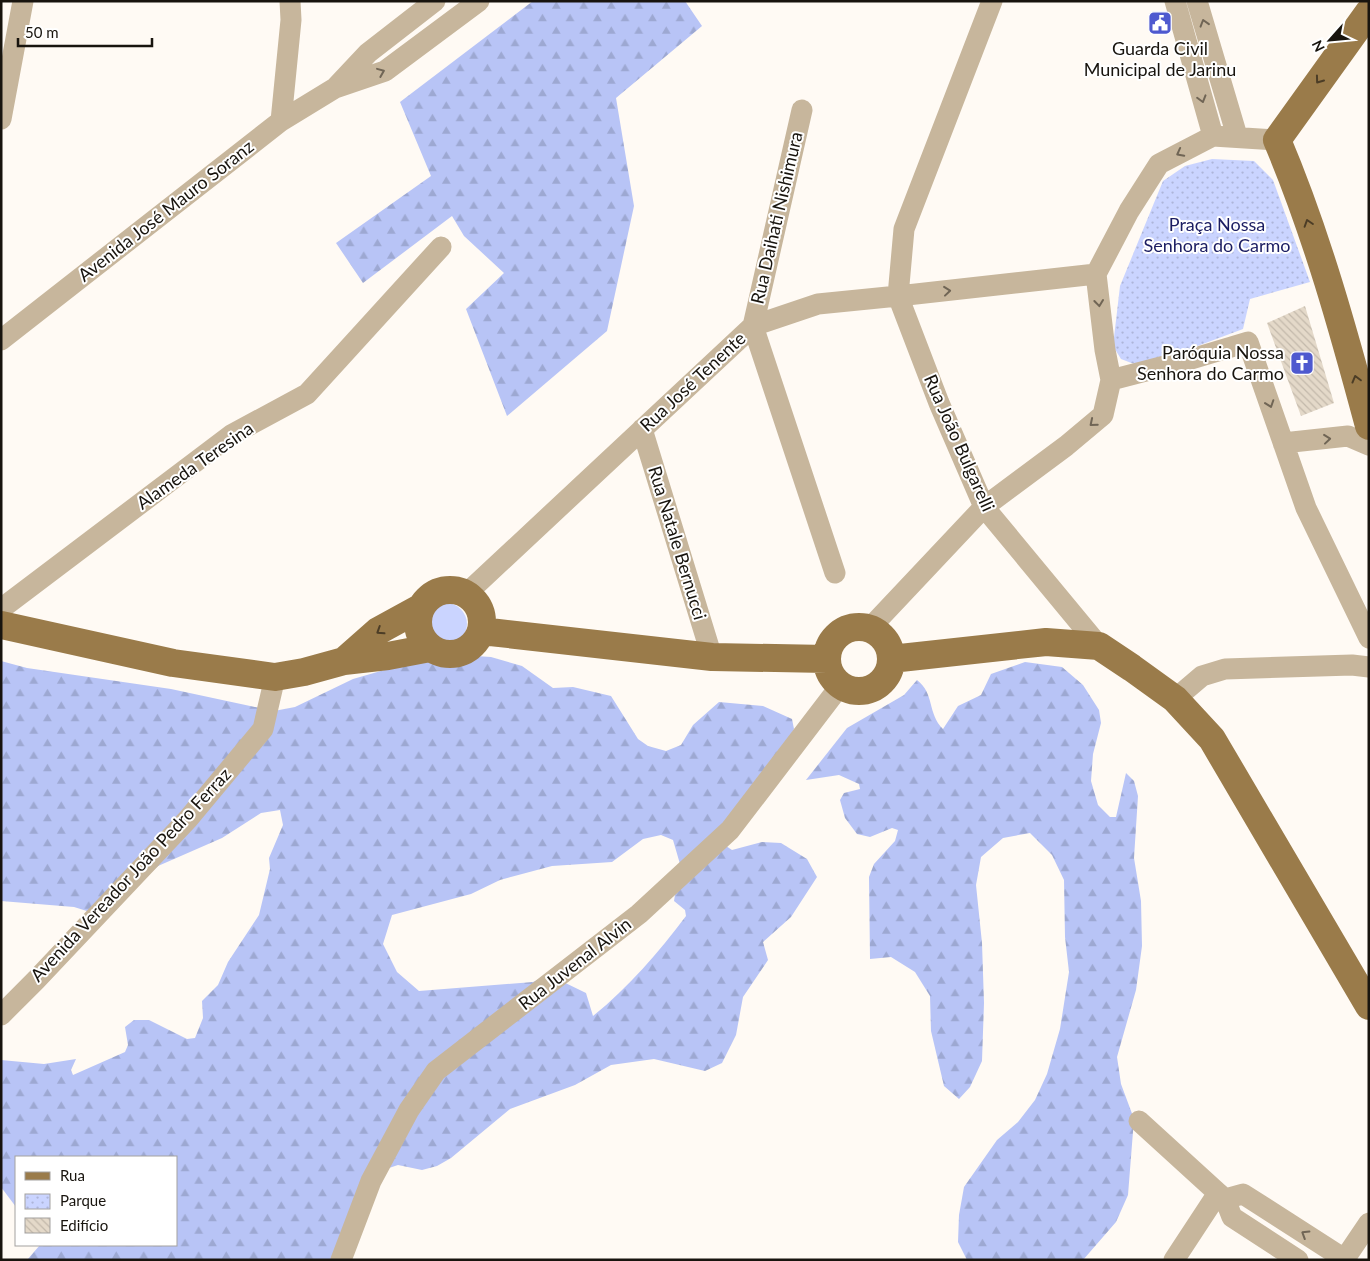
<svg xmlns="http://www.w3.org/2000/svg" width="1370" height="1261" font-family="Lato,sans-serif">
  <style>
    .green { fill: #cad4ff }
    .forest { fill: url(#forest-firs); fill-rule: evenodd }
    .park { fill: url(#park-dots) }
    .building { fill: url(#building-back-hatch) }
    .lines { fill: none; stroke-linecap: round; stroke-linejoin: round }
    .minor { stroke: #c7b69c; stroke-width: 21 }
    .major { stroke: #9a7b4a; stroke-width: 28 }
    .oneway { stroke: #706555 }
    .oneway2 { stroke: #4c3d26 }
    .labels { text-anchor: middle; stroke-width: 4; stroke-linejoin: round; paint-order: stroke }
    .poi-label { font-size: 18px; fill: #18140e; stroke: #fff }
    .street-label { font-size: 18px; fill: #18140e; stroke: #fff }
    .park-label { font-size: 18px; fill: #1b1d62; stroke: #fff }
  </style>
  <defs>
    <pattern id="forest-firs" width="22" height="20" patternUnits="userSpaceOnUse" patternTransform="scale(1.25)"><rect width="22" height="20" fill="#b8c4f6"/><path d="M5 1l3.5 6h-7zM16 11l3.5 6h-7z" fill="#9da8d2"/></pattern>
    <pattern id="park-dots" width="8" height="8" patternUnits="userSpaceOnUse" patternTransform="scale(1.25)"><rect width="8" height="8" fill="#cad4ff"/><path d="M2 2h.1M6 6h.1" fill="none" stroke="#adb5d9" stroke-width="1.8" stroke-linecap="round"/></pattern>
    <pattern id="building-back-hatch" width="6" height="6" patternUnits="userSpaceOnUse" patternTransform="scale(1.25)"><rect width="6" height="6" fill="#e4d9c9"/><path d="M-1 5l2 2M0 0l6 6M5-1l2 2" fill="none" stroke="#c3b9ab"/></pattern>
  </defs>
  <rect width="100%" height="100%" fill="#fffaf4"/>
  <path class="green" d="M425 624a21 21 0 1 1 42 0a21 21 0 1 1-42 0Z"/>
  <path class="forest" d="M533,1H685L702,26L616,98L634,206L607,331L507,416L466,309L504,273L464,236L452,216L363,283L336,243L431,176L400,102Z
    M460,655L491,657L522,666L553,688L573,687L611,696L638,739L648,746L666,751L681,745L693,725L719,702L763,706L792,719L794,729L726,846L732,850L762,842L781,843L807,859L817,877L791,917L763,942L768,960L743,997L736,1035L722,1063L705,1071L654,1059L611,1065L575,1085L510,1109L451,1158L437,1166L422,1170L398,1165L389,1168L378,1181L348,1260H27L40,1245H176V1157H16V1207L1,1187V1060L44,1064L76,1059L71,1070L73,1075L125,1052L128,1045L125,1027L134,1020H149L187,1039L195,1038L203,1018L202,1001L218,985L228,962L259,915L270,869L269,858L283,825L280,810L261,813L222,838L158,866L103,916L74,907L1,901V661L27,668L171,689L274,711L295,707L353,679L419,660ZM661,835L673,840L680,864L674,901L685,910L686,916C658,953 629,987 593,1016L586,993L551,976L550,974L533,982L419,991L397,972L383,944L392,915L471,894L500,880L552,866L612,862L643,839Z
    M1025,662L1062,667L1083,685L1099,710L1101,723L1093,754L1091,781L1098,805L1110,817H1116L1126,773L1134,781L1138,796L1134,858L1141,901L1142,946L1136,990L1117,1057L1121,1084L1134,1119L1128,1195L1116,1222L1083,1260H967L958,1242L959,1215L964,1187L997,1140L1018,1122L1035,1100L1047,1074L1060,1029L1069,972L1065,937L1064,880L1052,855L1030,833L1003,838L981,857L976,885L982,943L984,1003L982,1061L970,1087L959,1099L944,1086L931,1031L930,996L915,972L891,957L870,959L869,877L874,864L895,841L898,830L892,828L870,837L857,834L845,818L840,800L844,793L860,789L859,784L839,775L806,780L847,728L904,695L917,680C935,694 927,713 943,729L958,706L981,695L991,674Z"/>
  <path class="park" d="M1212,159L1254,161L1273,180L1310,282L1250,299L1243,329L1152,363L1134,364L1121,359L1113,346L1120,286L1163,181L1185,166Z"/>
  <path class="building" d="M1305,306L1334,403L1301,416L1267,323Z"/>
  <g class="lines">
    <path class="minor" d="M992,1L904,229L898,296L939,403L984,507L1099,646
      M1175,1L1213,136
      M1197,1L1237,136
      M337,86L368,53L435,1
      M802,110L753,326L835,573
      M1,119L23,1
      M281,121L291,20L290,1
      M1277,140L1213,136L1159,164L1129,211L1096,274L1105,350L1111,380L1188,360L1248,342L1306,508L1369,638
      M1,340L281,121L335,88L385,71L479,1
      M642,429L712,657
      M1283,443L1348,436L1369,445
      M466,594L753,326L818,304L898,296L1096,274
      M1,609L231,435L307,394L441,247
      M870,628L984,507L1066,446L1103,415L1111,380
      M1175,699L1202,676L1225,669L1352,665L1369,667
      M1,1015L36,980L188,819L263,729L275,677
      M1139,1121L1218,1193
      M1225,1199L1243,1194L1346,1260
      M341,1260L371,1181L409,1110L436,1071L639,914L730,830L840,686
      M1174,1260L1218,1193L1225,1199L1232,1217L1298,1260
      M1344,1260L1369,1223"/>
    <path class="major" d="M1369,12L1277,140C1316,232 1343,329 1369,426
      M418 622a32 32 0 1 1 64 0a32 32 0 1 1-64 0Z
      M1,625L173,663L275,677L304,672L344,661L388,656L430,648
      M827 659a32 32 0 1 1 64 0a32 32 0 1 1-64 0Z
      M481,631L712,657L827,659
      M891,659L1046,642L1099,646L1132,668L1175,699L1212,739L1369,1006
      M344,661L378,631L420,608"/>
  </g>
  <defs><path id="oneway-chevron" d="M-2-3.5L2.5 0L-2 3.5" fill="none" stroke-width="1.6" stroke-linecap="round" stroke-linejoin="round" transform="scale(1.25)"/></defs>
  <g class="oneway">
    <use href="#oneway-chevron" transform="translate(1204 23) rotate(-107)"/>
    <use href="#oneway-chevron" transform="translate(381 72) rotate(-22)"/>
    <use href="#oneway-chevron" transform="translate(1202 99) rotate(74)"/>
    <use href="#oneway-chevron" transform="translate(1180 153) rotate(152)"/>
    <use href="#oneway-chevron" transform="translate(947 291) rotate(-6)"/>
    <use href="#oneway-chevron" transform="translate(1099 303) rotate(83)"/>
    <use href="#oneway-chevron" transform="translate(1270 404) rotate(71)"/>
    <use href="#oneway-chevron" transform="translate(1093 423) rotate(140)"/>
    <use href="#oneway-chevron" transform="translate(1327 439) rotate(-6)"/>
    <use href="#oneway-chevron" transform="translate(1305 1234) rotate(-148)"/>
  </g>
  <g class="oneway2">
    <use href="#oneway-chevron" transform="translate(1319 80) rotate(126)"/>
    <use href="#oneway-chevron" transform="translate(1308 223) rotate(-108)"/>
    <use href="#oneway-chevron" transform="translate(1356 379) rotate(-105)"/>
    <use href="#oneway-chevron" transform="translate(380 631) rotate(147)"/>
  </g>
  <defs>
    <g id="civic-square" transform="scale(1.25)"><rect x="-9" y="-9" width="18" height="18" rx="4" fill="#4e59cf" stroke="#fff"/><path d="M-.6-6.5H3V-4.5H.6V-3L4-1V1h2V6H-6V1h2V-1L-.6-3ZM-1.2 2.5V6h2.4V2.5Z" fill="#fff"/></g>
    <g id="church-square" transform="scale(1.25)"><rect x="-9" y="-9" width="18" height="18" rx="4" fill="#4e59cf" stroke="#fff"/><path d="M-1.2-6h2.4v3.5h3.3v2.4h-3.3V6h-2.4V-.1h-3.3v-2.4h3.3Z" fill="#fff"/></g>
  </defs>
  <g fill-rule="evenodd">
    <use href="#civic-square" x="1160" y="23"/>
    <use href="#church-square" x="1302" y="363"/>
  </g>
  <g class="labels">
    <g class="poi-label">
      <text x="1160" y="55">Guarda Civil<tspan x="1160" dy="21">Municipal de Jarinu</tspan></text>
      <text x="1284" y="359" text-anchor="end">Paróquia Nossa<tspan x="1284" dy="21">Senhora do Carmo</tspan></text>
    </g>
    <g class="street-label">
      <text transform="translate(166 211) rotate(-38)" y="6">Avenida José Mauro Soranz</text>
      <text transform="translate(777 218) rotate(-77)" y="6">Rua Daihati Nishimura</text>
      <text transform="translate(693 382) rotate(-43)" y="6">Rua José Tenente</text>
      <text transform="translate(959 443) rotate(66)" y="6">Rua João Bulgarelli</text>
      <text transform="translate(195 466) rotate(-35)" y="6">Alameda Teresina</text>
      <text transform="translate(677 543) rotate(73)" y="6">Rua Natale Bernucci</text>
      <text transform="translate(131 875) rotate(-47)" y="6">Avenida Vereador João Pedro Ferraz</text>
      <text transform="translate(575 964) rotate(-38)" y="6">Rua Juvenal Alvin</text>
    </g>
    <g class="park-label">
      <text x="1217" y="231">Praça Nossa<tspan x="1217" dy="21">Senhora do Carmo</tspan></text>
    </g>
  </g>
  <rect width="1370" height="1261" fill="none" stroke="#18140e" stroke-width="5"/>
  <rect x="15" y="1156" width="162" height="90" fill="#ffffff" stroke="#a3a19f"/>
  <rect x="25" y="1172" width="25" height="8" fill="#9a7b4a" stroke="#a3a19f"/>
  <text x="60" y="1181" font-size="15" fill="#18140e">Rua</text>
  <rect x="25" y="1194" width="25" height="15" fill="url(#park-dots)" stroke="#a3a19f"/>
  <text x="60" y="1206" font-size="15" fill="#18140e">Parque</text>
  <rect x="25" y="1218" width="25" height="15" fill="url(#building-back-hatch)" stroke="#a3a19f"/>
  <text x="60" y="1231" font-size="15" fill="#18140e">Edifício</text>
  <g transform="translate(1330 40) rotate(243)" stroke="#ffffff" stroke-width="4" paint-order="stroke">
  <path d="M0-4L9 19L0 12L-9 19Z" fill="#18140e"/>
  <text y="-8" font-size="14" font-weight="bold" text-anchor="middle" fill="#18140e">N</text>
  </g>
  <path d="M18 38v8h134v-8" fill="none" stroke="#18140e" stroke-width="2.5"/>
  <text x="25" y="38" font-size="15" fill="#18140e" stroke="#ffffff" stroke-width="4" paint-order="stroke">50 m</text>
</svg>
